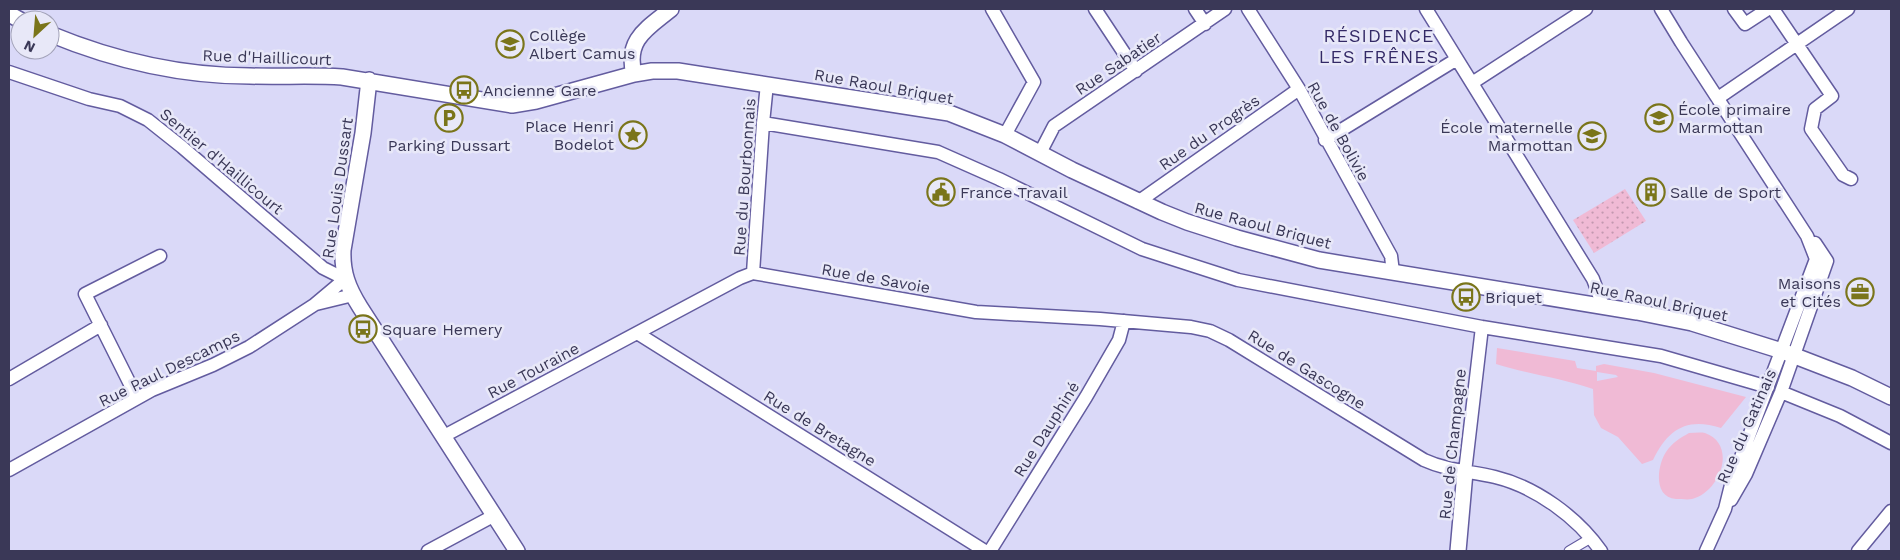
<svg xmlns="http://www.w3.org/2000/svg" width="1900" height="560" font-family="'Work Sans',sans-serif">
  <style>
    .grass { fill: url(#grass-dots) }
    .park { fill: #f0bad5; fill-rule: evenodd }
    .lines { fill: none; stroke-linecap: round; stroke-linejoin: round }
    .pedestrian-casing { stroke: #635c9f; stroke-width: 11 }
    .minor-casing { stroke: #635c9f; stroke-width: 15 }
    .tertiary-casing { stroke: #635c9f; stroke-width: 18 }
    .pedestrian { stroke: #fff; stroke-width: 9 }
    .minor { stroke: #fff; stroke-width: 12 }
    .tertiary { stroke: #fff; stroke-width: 15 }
    .labels { text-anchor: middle; stroke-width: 5; stroke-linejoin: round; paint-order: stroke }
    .poi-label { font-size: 16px; fill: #3a3857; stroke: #e8e8f8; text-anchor: start }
    .street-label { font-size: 16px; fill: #3a3857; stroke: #e8e8f8 }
    .neighbourhood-label { font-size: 18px; letter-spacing: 1px; fill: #332966; stroke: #e8e8f8 }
  </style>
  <defs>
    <pattern id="grass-dots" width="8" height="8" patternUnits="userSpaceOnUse" patternTransform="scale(1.25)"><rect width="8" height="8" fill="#f0bad5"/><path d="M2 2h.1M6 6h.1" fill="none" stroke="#c398b0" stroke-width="1.8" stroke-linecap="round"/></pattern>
  </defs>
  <rect width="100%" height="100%" fill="#dad9f8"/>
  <path class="grass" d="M1625,189L1646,221L1594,253L1573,220Z"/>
  <path class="park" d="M1497,348L1575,361L1577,368L1596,371V366L1604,364L1654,373L1746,397L1721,428C1687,417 1668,429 1653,460L1642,464L1618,437L1601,428L1594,415L1593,389C1561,378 1528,374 1496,364ZM1597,372L1616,375L1618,377L1597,381Z
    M1689,433C1694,433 1700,432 1705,433C1738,445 1720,492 1692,499C1688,500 1681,499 1676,499C1653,497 1657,466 1666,452C1672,443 1680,438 1689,433Z"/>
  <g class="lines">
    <g class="pedestrian-casing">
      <path id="pedestrian" d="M1569,551L1591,538"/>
    </g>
    <g class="minor-casing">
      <path id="minor" d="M992,9L1034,82L1005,135
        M1095,9L1136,71
        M1195,9L1205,24
        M1248,9L1299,89L1391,256L1393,272
        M1426,9L1593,279L1603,306
        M1661,9L1681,42L1807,236L1816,259L1732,481L1725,509L1706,551
        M1734,9L1745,24L1768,9
        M1773,9L1832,96L1815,109L1811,129L1843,175L1851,179
        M9,72L89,99L120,106L148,120L182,147L323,268L345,279L314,305L249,347L213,365L152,390L9,470
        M1472,83L1586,9
        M1718,98L1848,9
        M763,123L938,152L999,179L1142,249L1238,280L1482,327L1661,356L1768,387
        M1325,140L1457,59
        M1040,153L1054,126L1225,9
        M1138,202L1299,89
        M753,273L763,123L767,84
        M316,304L353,295
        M637,333L985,551
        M9,379L101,325
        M1781,392L1840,416L1891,443
        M137,398L85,294L160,256
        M444,436L740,278L753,273L976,312L1100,319L1191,327L1210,331L1229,340L1424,460C1448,471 1470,471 1495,477C1536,487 1577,517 1601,551
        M1465,472L1482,327
        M1731,500L1746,474L1781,392L1827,261L1815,243
        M428,551L495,515
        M990,551L1086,397L1119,340L1124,321
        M1858,551L1891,511"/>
    </g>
    <g class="tertiary-casing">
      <path id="tertiary" d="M9,14L20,20
        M50,34C113,60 182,76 250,76C281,77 311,75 342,77L512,105L536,101L634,74L652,71H678L949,113L1005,135L1072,170L1162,212L1187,222L1237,238L1319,260L1637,312L1692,323L1782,351L1852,378L1891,397
        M634,74C625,39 648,28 671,9
        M369,80L363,133L343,250C342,272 348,288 360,307L517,551
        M1458,551L1465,472"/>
    </g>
    <use href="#pedestrian" class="pedestrian"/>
    <use href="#minor" class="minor"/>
    <use href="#tertiary" class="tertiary"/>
  </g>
  <defs>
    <g id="school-ring" transform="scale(1.4375)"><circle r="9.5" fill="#e8e8f8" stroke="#7a751a" stroke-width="1.5"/><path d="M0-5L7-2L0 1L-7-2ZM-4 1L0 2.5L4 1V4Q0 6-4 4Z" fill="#7a751a"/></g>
    <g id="bus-ring" transform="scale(1.4375)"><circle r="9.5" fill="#e8e8f8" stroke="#7a751a" stroke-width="1.5"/><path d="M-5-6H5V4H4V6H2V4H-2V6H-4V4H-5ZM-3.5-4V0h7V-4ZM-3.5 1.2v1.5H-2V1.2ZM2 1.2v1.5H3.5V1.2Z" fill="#7a751a"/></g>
    <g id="parking-ring" transform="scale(1.4375)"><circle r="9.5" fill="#e8e8f8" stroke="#7a751a" stroke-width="1.5"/><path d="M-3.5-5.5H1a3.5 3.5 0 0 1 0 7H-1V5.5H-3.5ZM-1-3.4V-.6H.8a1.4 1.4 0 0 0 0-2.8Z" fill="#7a751a"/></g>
    <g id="sight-ring" transform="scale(1.4375)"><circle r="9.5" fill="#e8e8f8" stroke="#7a751a" stroke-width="1.5"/><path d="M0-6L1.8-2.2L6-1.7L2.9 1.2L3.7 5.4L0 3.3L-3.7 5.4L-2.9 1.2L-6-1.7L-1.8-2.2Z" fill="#7a751a"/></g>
    <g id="civic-ring" transform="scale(1.4375)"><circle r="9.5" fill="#e8e8f8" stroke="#7a751a" stroke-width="1.5"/><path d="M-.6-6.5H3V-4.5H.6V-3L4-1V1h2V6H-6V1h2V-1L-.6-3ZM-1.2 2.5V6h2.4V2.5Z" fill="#7a751a"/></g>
    <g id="building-ring" transform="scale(1.4375)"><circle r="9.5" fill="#e8e8f8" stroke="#7a751a" stroke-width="1.5"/><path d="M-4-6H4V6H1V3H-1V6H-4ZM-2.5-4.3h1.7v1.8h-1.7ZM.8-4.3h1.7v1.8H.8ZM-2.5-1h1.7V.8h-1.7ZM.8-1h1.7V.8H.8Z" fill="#7a751a"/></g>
    <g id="office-ring" transform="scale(1.4375)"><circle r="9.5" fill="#e8e8f8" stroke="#7a751a" stroke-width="1.5"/><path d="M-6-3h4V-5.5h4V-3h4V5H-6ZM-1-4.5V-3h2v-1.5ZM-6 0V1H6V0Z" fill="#7a751a"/></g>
  </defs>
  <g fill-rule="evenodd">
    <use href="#school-ring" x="510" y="44"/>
    <use href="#bus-ring" x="464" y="90"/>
    <use href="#parking-ring" x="449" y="118"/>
    <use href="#school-ring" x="1659" y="118"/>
    <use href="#sight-ring" x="633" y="135"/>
    <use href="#school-ring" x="1592" y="136"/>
    <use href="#civic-ring" x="941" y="192"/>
    <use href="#building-ring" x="1651" y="192"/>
    <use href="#office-ring" x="1860" y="292"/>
    <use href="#bus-ring" x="1466" y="297"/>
    <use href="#bus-ring" x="363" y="329"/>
  </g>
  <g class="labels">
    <g class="poi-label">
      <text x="529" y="41">Collège<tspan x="529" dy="18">Albert Camus</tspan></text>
      <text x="483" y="96">Ancienne Gare</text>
      <text x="1678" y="115">École primaire<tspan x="1678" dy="18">Marmottan</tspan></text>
      <text x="614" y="132" text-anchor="end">Place Henri<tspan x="614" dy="18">Bodelot</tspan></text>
      <text x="1573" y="133" text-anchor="end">École maternelle<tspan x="1573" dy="18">Marmottan</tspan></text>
      <text x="449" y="151" text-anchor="middle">Parking Dussart</text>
      <text x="960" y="198">France Travail</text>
      <text x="1670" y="198">Salle de Sport</text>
      <text x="1841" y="289" text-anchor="end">Maisons<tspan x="1841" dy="18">et Cités</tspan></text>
      <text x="1485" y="303">Briquet</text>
      <text x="382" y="335">Square Hemery</text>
    </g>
    <g class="street-label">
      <text transform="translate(267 57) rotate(2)" y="6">Rue d'Haillicourt</text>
      <text transform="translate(1118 63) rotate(-34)" y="6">Rue Sabatier</text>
      <text transform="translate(884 86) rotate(10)" y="6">Rue Raoul Briquet</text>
      <text transform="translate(1339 131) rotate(61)" y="6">Rue de Bolivie</text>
      <text transform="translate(1209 132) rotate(-35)" y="6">Rue du Progrès</text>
      <text transform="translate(222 161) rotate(40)" y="6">Sentier d'Haillicourt</text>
      <text transform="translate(744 177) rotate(-86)" y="6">Rue du Bourbonnais</text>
      <text transform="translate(337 188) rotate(-82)" y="6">Rue Louis Dussart</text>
      <text transform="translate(1263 225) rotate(15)" y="6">Rue Raoul Briquet</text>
      <text transform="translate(876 278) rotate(10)" y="6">Rue de Savoie</text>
      <text transform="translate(1659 301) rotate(12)" y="6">Rue Raoul Briquet</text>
      <text transform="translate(169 368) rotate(-26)" y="6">Rue Paul Descamps</text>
      <text transform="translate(1307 369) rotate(32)" y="6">Rue de Gascogne</text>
      <text transform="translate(533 370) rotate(-28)" y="6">Rue Touraine</text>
      <text transform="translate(1746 426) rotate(-66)" y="6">Rue du Gatinais</text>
      <text transform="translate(820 428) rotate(32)" y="6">Rue de Bretagne</text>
      <text transform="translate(1046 429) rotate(-58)" y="6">Rue Dauphiné</text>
      <text transform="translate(1452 444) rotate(-84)" y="6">Rue de Champagne</text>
    </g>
    <g class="neighbourhood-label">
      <text x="1379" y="42">RÉSIDENCE<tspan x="1379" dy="21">LES FRÊNES</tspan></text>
    </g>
  </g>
  <rect width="1900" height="560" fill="none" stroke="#3a3857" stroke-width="20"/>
  <g transform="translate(35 35) rotate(206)"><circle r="24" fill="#e8e8f8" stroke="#a2a2b8"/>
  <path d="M0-4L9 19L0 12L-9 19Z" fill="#7a751a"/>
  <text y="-8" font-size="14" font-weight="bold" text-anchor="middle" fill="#3a3857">N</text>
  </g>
</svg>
